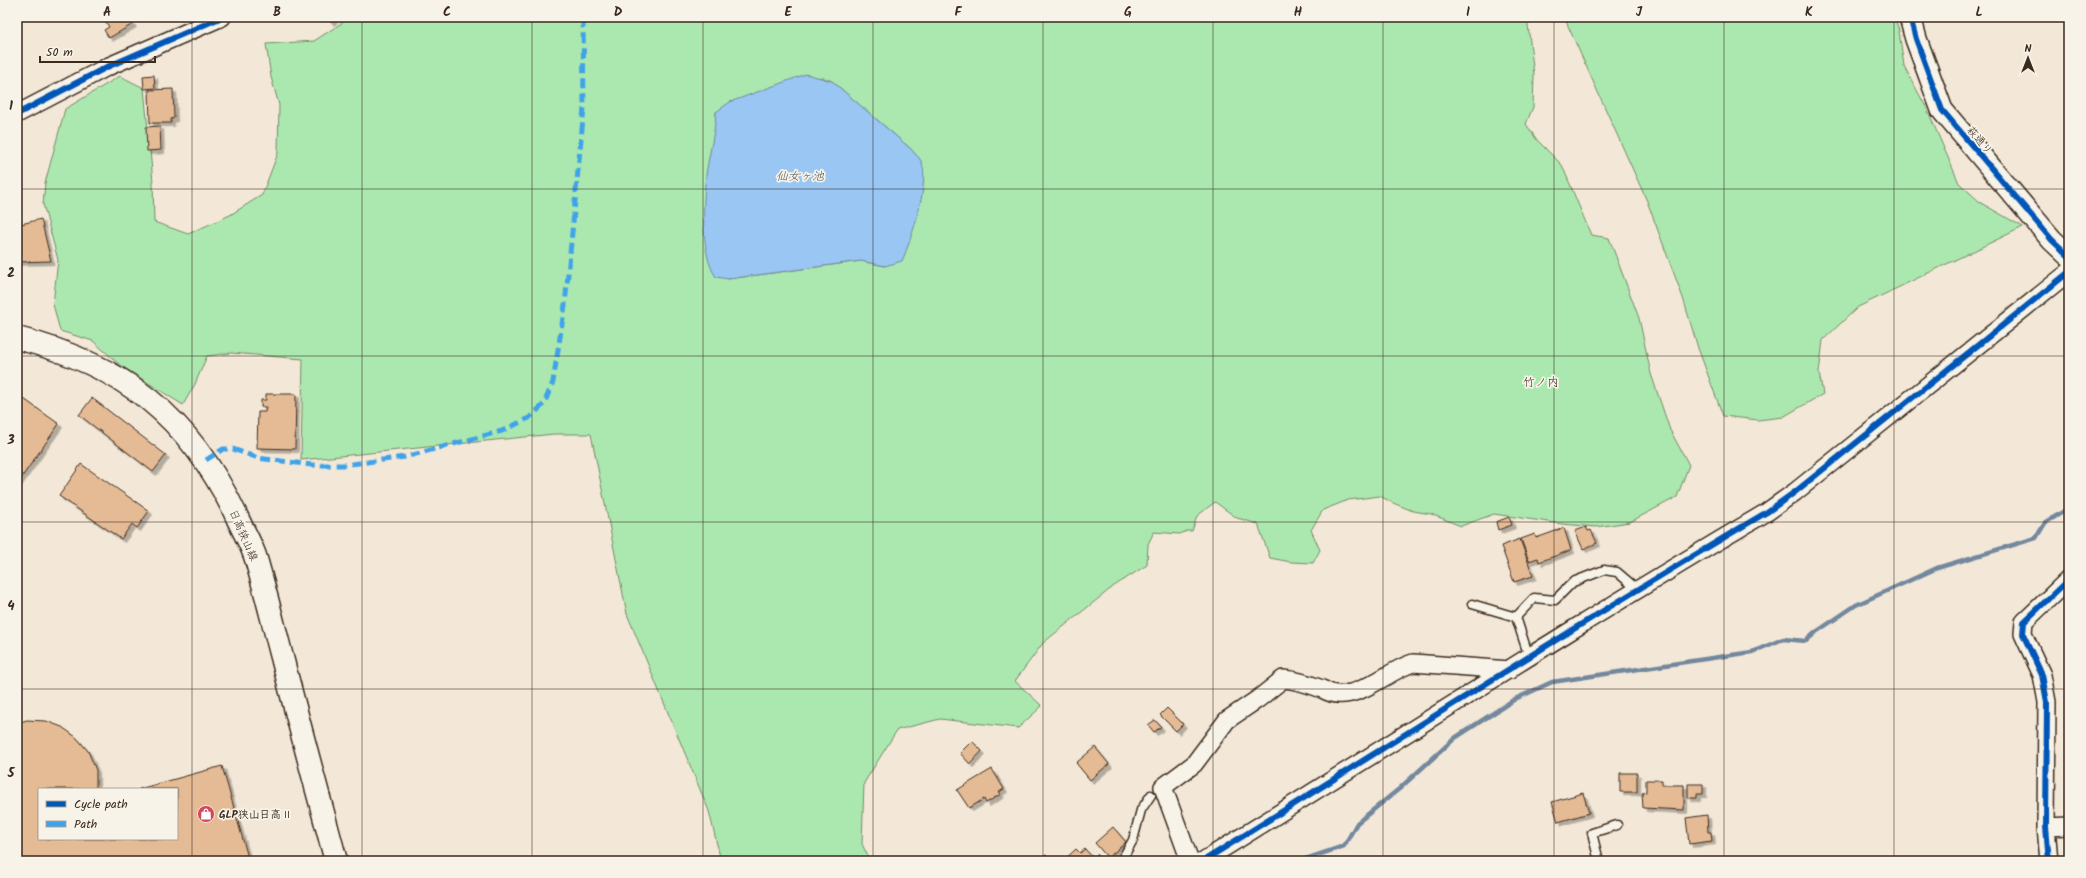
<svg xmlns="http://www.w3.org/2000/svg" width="2086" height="878" font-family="Kalam,'Klee One',sans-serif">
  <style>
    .green { fill: #abe8af; stroke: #738966; fill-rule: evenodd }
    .water { fill: #99c6f3; stroke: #73889e }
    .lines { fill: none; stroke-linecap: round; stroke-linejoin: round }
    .stream { stroke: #73889e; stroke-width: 4.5 }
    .building { fill: #e5bb95; stroke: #3b2a1e; filter: url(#shadow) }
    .service-casing { stroke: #3b2a1e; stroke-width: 11 }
    .minor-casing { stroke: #3b2a1e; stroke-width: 20 }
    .tertiary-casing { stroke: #3b2a1e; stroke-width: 24 }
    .secondary-casing { stroke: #3b2a1e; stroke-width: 25 }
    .service { stroke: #f7f3e8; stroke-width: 8 }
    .minor { stroke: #f7f3e8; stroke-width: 17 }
    .tertiary { stroke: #f7f3e8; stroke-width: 21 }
    .secondary { stroke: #f7f3e8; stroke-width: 22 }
    .quiet { stroke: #3fa3ea; stroke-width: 5; stroke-dasharray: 10 5; stroke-linecap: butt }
    .cycleway-casing { stroke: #f7f3e8; stroke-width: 8 }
    .cycleway { stroke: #0057b8; stroke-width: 6 }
    .grid { fill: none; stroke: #3b2a1e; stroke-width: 1; stroke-opacity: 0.55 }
    .labels { text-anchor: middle; stroke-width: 3.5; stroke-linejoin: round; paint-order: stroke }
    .street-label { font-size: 11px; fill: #3b2a1e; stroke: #f7f3e8 }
    .poi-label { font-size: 11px; font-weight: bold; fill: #3b2a1e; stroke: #f7f3e8; text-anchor: start }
    .water-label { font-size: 12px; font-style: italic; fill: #525153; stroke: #f7f3e8 }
    .neighbourhood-label { font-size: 12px; fill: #3b2a1e; stroke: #f7f3e8 }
    .neatline { fill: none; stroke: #3b2a1e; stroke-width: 1.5 }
    .grid-label { font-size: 13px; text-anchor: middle; font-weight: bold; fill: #3b2a1e }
  </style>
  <defs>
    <filter id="shadow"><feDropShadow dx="3.5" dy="3.5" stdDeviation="0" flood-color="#0004"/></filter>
  </defs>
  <rect width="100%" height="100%" fill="#f3e8d7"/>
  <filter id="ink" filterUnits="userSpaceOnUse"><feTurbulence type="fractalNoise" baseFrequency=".025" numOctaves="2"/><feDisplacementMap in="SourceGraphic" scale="8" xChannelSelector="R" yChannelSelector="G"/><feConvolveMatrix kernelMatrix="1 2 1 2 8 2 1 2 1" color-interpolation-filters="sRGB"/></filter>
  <g filter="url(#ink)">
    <path class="green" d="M351,17H1527L1534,75L1533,107L1526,124L1537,140L1562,165L1591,235L1609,238L1639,318L1651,374L1670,430L1689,465L1677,497L1630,522L1596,527L1562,524L1494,514L1461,526L1431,514L1413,511L1393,503L1380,496L1348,500L1323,510L1311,530L1320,550L1313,563L1291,562L1270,558L1258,524L1237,518L1215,502L1197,516L1192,531H1187L1180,534L1154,532L1148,544L1147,565L1114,586L1043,643L1015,681L1042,706L1018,728L940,719L897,730L864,783L862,844L870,861H721L709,811L627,614L591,434H554L301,460L303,359L231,353L207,356L195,384L183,405L120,365L93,341L60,331L53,304L58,260L43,204L45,183L65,109L120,76L144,88L153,182L154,222L188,234L230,215L262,195L278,153L279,105L271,77L266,44L314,41ZM821,77L832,81L911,149L921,162L885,266L861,261L728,279L715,133L716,112Z
      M1564,17H1894L1899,31L1904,66L1927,109L1959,183L1981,203L2023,227L1858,307L1823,340L1819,373L1823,394L1783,417L1758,420L1723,416L1698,348L1683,298L1647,201Z"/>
    <path class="water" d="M806,74L832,81L911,149C914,153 919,157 921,161C931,180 911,241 902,261L885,266L861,261L728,279L716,277C701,255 703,210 705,184C707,160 715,136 716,112L730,102Z"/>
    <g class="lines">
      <path class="stream" d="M1300,861L1344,846L1357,823L1399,789L1455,738L1515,699L1552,682L1752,652L1783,639L1806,641L1816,632L1856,605L1937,568L2036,538L2045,523L2069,508"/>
    </g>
    <path class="building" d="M103,17H128L133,24L109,38L104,30L109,27Z
      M326,17H337L331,22Z
      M154,75L155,88L144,89L143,76Z
      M173,89L174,118L171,119V123H150L149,90Z
      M160,126L161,150L147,151L146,127Z
      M41,219L51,261L17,262V225Z
      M17,394L59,424L17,484Z
      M266,394H296L295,449L257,448L258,412H265L266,407H261V400H266Z
      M92,398L166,455L153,472L79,415Z
      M81,464L149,511L137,528L132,524L121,539L59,496Z
      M1509,517L1512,525L1498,530L1496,522Z
      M1586,527L1588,531L1591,530L1597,543L1583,549L1575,531Z
      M1564,528L1571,550L1539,562L1538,558L1529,561L1521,539L1535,534L1536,538Z
      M1520,539L1533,576L1514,582L1501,546Z
      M1167,708L1183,724L1176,731L1160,715Z
      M27,720L46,721L62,727L76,737L88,751L96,770V789H39V839H177V789H139L222,766L249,861H17V723Z
      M1155,720L1161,727L1154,732L1148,725Z
      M972,741L982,751L970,764L960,753Z
      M1095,747L1109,764L1090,780L1076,763Z
      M992,769L1004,789L999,792L1001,794L986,803L984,799L969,808L957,790Z
      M1620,773H1637V792H1620Z
      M1646,780H1662V785H1684V810L1643,808L1642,793L1646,792Z
      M1688,784H1703V794H1697V798H1688Z
      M1583,793L1589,813L1558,822L1552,802Z
      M1707,815L1708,832H1711L1712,841L1689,844L1686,818Z
      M1113,827L1126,842L1108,858L1095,843Z
      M1076,849L1080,853L1085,849L1093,858L1097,854L1103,861H1063Z
      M1046,855L1051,861H1038Z"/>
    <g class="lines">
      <g class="service-casing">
        <path id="service" d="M1472,604L1516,617
          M1529,657L1516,617L1534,598L1555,600L1573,582L1604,570L1617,572L1637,589
          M1121,861L1133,840L1141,810L1151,795
          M1599,861L1592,833L1617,825"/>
      </g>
      <g class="minor-casing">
        <path id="minor" d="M17,114L107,67L222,17
          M2046,827L2069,826
          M1190,861L1163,787L1194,764L1227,720L1258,699L1283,679C1297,680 1309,684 1322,689C1326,691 1332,694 1336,694C1363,697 1389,670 1413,663L1510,670
          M1203,861C1391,744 1577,624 1767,512L1795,492L2069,272
          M2049,861L2046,827L2047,702L2042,675L2023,634L2024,622L2069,579"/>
      </g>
      <g class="tertiary-casing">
        <path id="tertiary" d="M1910,17L1916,39L1942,110L2052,240L2069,256"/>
      </g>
      <g class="secondary-casing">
        <path id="secondary" d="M17,338C124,365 190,417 237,517C243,531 252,545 256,559C266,593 274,627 283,661C300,728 318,794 336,861"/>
      </g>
      <use href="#service" class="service"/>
      <use href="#minor" class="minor"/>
      <use href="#tertiary" class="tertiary"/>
      <use href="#secondary" class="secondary"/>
      <path class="quiet" d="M206,460L223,449H233L258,458L312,465H344L405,457L502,431L529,418L544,404L553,382L565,305L584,108L583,17"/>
      <g class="cycleway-casing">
        <path id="cycleway" d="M1910,17L1916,39L1942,110L2052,240L2069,256
          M17,114L107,67L222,17
          M1203,861C1391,744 1577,624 1767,512L1795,492L2069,272
          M2049,861L2046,827L2047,702L2042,675L2023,634L2024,622L2069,579"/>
      </g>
      <use href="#cycleway" class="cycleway"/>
    </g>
  </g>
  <path class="grid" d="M192,17V861M362,17V861M532,17V861M703,17V861M873,17V861M1043,17V861M1213,17V861M1383,17V861M1554,17V861M1724,17V861M1894,17V861M17,189H2069M17,356H2069M17,522H2069M17,689H2069"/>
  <defs>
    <g id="shop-disc" transform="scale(0.9)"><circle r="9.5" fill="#d1495b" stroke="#f7f3e8"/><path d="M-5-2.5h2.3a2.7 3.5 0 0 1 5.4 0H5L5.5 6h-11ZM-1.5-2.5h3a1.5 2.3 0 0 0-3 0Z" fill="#fff"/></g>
  </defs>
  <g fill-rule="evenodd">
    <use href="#shop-disc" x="206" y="814"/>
  </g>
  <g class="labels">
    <g class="street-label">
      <text transform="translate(1980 140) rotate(50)" y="4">萩通り</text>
      <text transform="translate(244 535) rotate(66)" y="4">日高狭山線</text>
    </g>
    <g class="poi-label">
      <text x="219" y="818">GLP狭山日高Ⅱ</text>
    </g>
    <g class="water-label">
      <text x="800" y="180">仙女ヶ池</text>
    </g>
    <g class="neighbourhood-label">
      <text x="1541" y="386">竹ノ内</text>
    </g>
  </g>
  <rect width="2086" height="878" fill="none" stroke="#f7f3e8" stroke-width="44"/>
  <rect x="38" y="788" width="140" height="52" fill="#f7f3e8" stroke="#aca397"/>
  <rect x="46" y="801" width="20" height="6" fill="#0057b8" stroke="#aca397"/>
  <text x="74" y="808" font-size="12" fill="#3b2a1e">Cycle path</text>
  <rect x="46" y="821" width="20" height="6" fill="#3fa3ea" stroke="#aca397"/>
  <text x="74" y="828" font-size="12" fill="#3b2a1e">Path</text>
  <g transform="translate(2028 58)" stroke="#f7f3e8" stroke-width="3" paint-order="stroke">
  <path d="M0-3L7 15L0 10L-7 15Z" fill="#3b2a1e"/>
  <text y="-6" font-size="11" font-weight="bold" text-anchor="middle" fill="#3b2a1e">N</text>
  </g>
  <path d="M40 56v6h115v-6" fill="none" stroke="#3b2a1e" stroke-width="2"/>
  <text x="46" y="56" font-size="12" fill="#3b2a1e" stroke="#f7f3e8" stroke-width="3" paint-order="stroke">50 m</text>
  <rect x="22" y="22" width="2042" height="834" class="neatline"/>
  <g class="grid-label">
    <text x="107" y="16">A</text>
    <text x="277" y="16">B</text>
    <text x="447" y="16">C</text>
    <text x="618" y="16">D</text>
    <text x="788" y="16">E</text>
    <text x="958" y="16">F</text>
    <text x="1128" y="16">G</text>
    <text x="1298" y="16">H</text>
    <text x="1468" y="16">I</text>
    <text x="1639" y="16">J</text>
    <text x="1809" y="16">K</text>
    <text x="1979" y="16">L</text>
    <text x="11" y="110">1</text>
    <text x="11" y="277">2</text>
    <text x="11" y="444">3</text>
    <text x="11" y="610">4</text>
    <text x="11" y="777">5</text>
  </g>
</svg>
